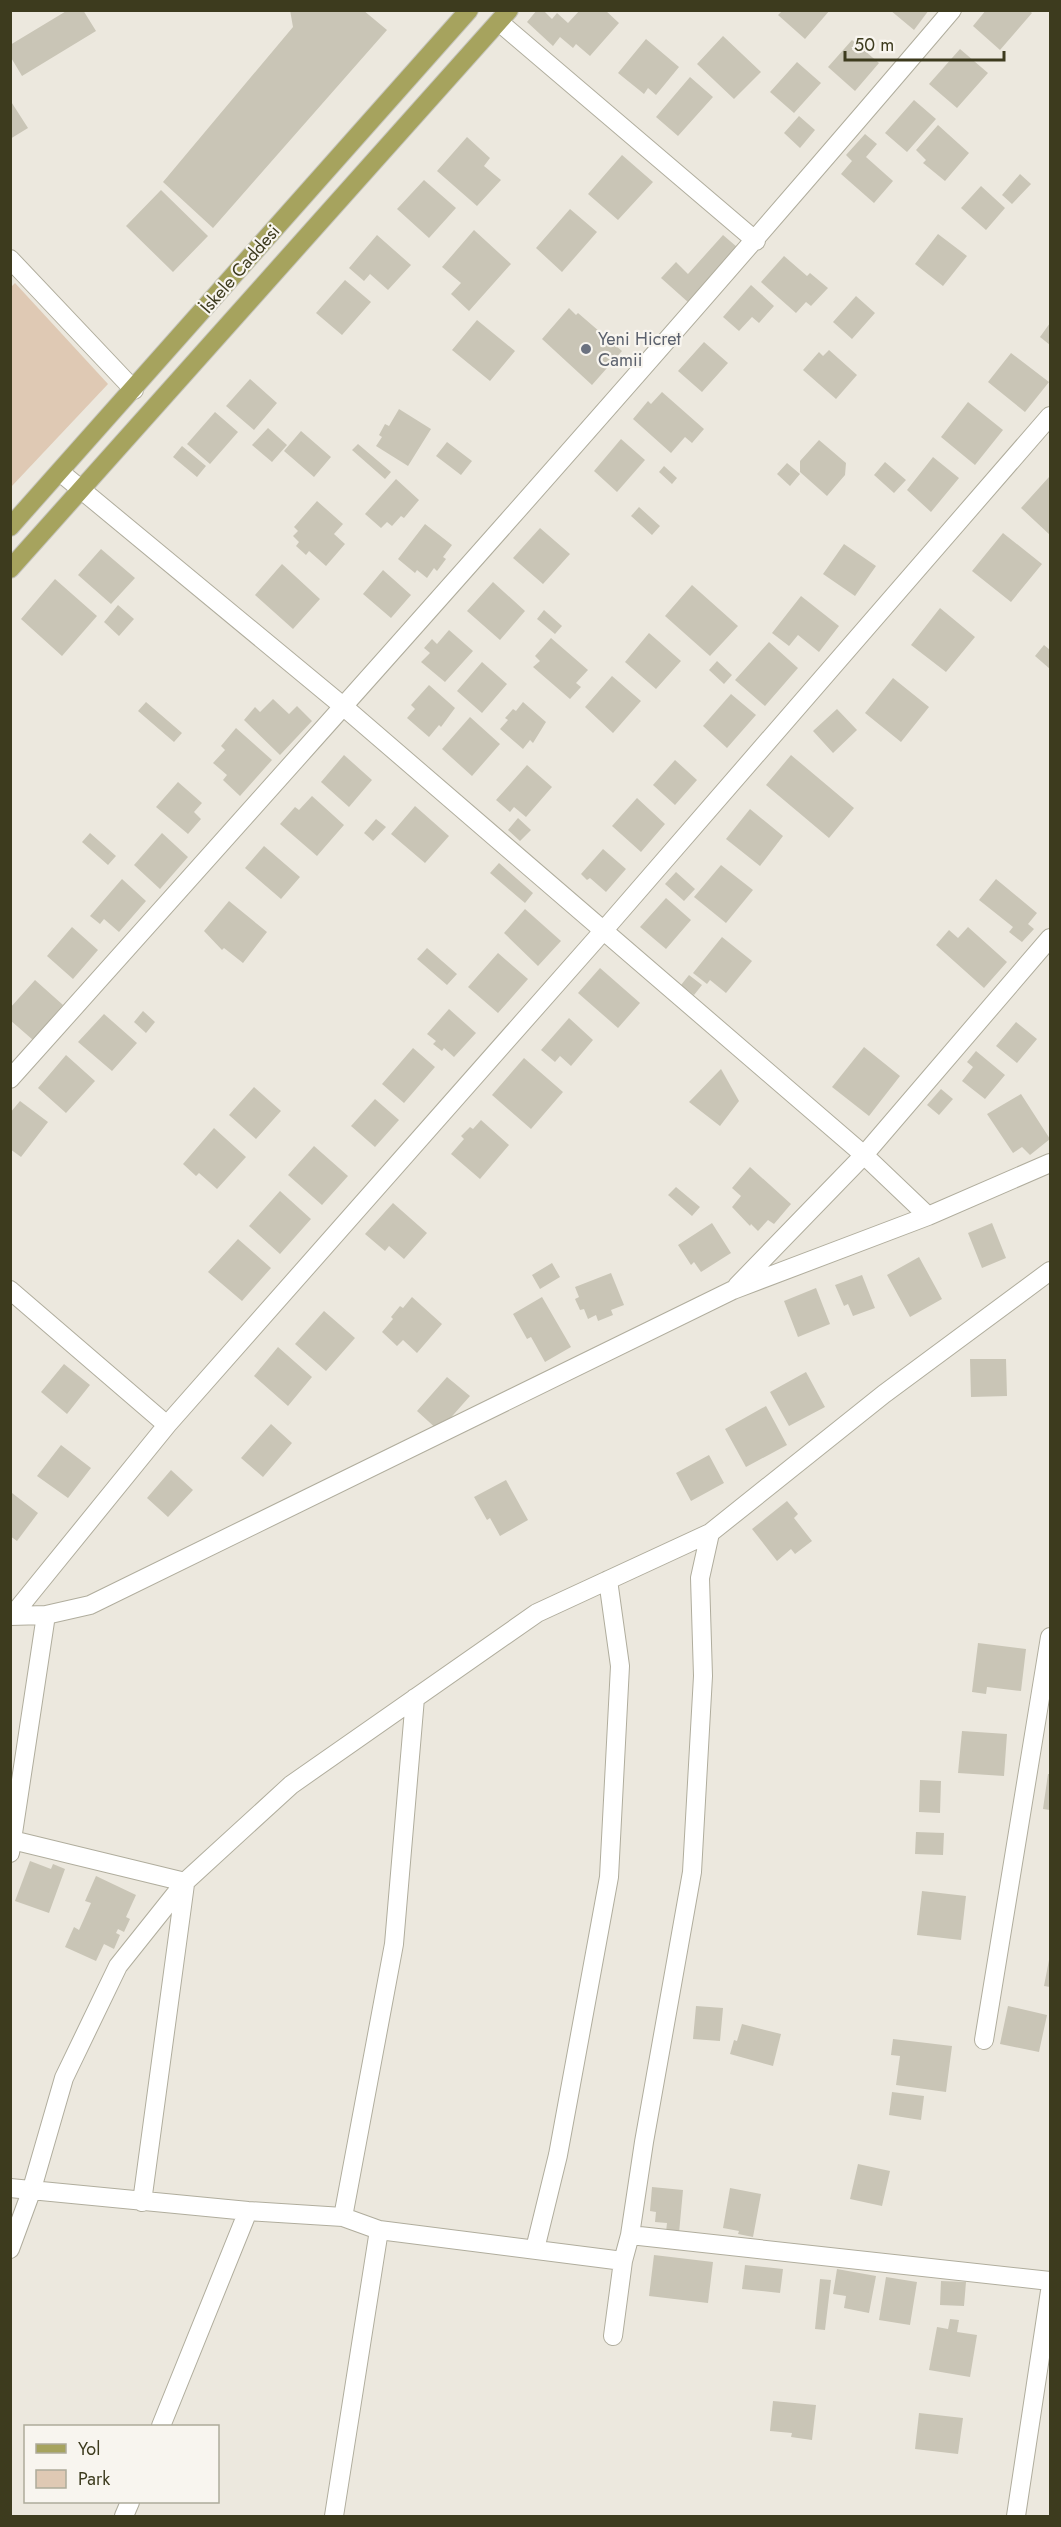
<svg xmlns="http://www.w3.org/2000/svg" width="1061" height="2527" font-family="Jost,sans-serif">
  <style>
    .green { fill: #dfc9b4 }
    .building { fill: #c9c5b6 }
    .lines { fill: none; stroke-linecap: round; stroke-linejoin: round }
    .minor-casing { stroke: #b0ad9d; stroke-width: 20 }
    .major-casing { stroke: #c5c4bc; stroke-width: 20 }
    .minor { stroke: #fff; stroke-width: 18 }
    .major { stroke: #a6a35e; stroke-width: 18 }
    .worship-dot { fill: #6b7280; stroke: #f8f5ef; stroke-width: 2 }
    .labels { text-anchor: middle; stroke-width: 4.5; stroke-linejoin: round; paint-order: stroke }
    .street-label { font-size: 18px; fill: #3d3b1e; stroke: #f8f5ef }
    .worship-label { font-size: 18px; fill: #5b616d; stroke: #f8f5ef; text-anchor: start }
  </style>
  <rect width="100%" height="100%" fill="#ece8de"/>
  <path class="green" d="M15,283L108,384L11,487L10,288Z"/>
  <path class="building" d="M68,10H83L96,31L22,76L10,56V45Z
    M290,10H363L387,30L213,228L163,182L293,27Z
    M537,10H543L552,19L557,13L568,23L580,10H605L619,23L590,56L576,44L573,48L560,37L553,46L527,22Z
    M783,10H830L805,39L778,15Z
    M890,10H929L914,30Z
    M986,10H1029L1032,13L1000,50L973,26Z
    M723,36L761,72L734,99L697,64Z
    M646,39L679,67L656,95L648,88L644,94L618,73Z
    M852,40L879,63L855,91L828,67Z
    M960,49L988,73L957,108L929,84Z
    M797,62L821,83L794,113L770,92Z
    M690,77L713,97L678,136L656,117Z
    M10,100L28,128L10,139Z
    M914,100L936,119L907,152L885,133Z
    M799,116L815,130L800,148L784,133Z
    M938,125L969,153L945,181L923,163L926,160L916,150Z
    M865,134L877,144L866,157L893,181L874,203L841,174L852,161L846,155Z
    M467,137L490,158L484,166L501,180L477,206L437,171Z
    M622,155L653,182L618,220L588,194Z
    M1020,174L1031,184L1012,204L1002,195Z
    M424,180L456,208L429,238L397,209Z
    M981,186L1005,208L986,230L961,208Z
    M161,190L208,236L173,272L126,226Z
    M570,209L597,232L562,272L536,248Z
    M474,230L511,264L469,311L451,294L461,283L442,267Z
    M938,234L967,256L943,286L915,264Z
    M377,235L411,265L388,290L370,274L364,281L349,268Z
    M723,235L737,247L689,303L661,278L676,262L688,274Z
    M784,256L807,276L810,273L828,288L811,306L806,302L796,313L761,282Z
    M345,280L371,302L342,335L316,313Z
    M751,285L774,306L759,323L752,317L739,331L723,317Z
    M856,296L875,313L852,339L833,322Z
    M569,308L576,315L578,313L622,351L592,385L542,339Z
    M477,320L515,351L490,381L452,350Z
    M1050,323V345L1040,337Z
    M704,342L728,363L702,392L678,371Z
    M829,350L857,375L836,399L803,370L819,352L823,356Z
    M1011,353L1049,382L1025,412L988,382Z
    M250,379L277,403L254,430L226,406Z
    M662,392L704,429L692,443L685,437L671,453L633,419L648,401L651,404Z
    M968,402L1003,430L975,465L941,437Z
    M399,409L431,429L408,466L376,446L382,437L379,435L385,424L389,426Z
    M215,412L238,432L210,464L187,444Z
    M268,428L287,445L272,462L252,445Z
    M301,431L331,457L314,477L284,451Z
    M621,439L645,460L617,492L594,471Z
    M819,440L846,463L845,475L827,496L800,472V461Z
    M447,442L472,461L461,475L436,456Z
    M358,444L391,472L385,479L352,450Z
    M182,446L206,466L197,477L173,457Z
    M933,457L959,478L931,512L907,490Z
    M885,462L906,480L894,493L874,475Z
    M787,463L800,474L790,486L777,474Z
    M664,466L677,478L672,484L659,472Z
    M1049,477L1050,479V535L1021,508Z
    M396,479L419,500L404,518L401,516L392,526L387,522L381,528L365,514Z
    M317,501L343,524L334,534L345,544L326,566L309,551L306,555L296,546L299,542L293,536L298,531L294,527Z
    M639,507L660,526L652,535L631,516Z
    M425,524L452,545L443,557L446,559L437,571L434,568L427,578L417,570L415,573L398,559Z
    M540,528L570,554L543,584L513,558Z
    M1003,533L1042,564L1011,602L972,571Z
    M844,544L876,566L855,596L823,574Z
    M101,549L135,578L111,604L78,575Z
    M282,564L320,599L293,629L255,595Z
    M383,570L411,595L391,618L363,594Z
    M55,579L97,616L62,656L21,619Z
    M493,582L525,611L500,640L467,611Z
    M692,585L738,626L710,656L665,616Z
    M801,596L839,626L819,652L798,635L789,646L772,633Z
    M118,605L134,619L119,636L104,622Z
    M940,608L975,637L946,672L911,645Z
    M544,610L562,626L555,634L537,619Z
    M449,630L473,651L445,682L421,662L430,653L424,648L432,639L437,644Z
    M649,633L681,661L656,689L625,662Z
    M551,638L588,670L576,683L581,687L570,699L533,667L540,661L535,656Z
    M769,642L798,668L765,706L735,680Z
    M1044,645L1050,650V669L1035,656Z
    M717,661L732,675L724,684L709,670Z
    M482,662L507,684L482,713L457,691Z
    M612,676L641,701L613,733L585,707Z
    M893,678L929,707L901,742L865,713Z
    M429,685L455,708L441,727L439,725L429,737L407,718L415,709L411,705Z
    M731,694L756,715L727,748L703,726Z
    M273,699L289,714L297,706L312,721L280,755L244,720L255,707L260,712Z
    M146,702L182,733L174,742L138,711Z
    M523,702L546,722L533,743L530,740L523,749L500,729L508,720L505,718L513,709L516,711Z
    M837,709L857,730L833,753L813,731Z
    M470,717L500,744L472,776L442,749Z
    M236,728L272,760L240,796L223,780L227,775L213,763L225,750L221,746Z
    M344,755L372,780L349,807L321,782Z
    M791,755L854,808L829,838L766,785Z
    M675,760L697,780L675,805L653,785Z
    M527,765L552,787L526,817L514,807L510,812L496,800Z
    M178,782L202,803L194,812L201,819L188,834L156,807Z
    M312,796L344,825L317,856L280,824L295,807L299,810Z
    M637,798L665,824L641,852L612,826Z
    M415,806L449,836L425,863L391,834Z
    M750,809L783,836L760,866L726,839Z
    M518,818L531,830L520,841L508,830Z
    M376,819L386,827L373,841L364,833Z
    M90,833L116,856L108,865L82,842Z
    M162,833L188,857L160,889L134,865Z
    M264,846L300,877L281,899L245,868Z
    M603,849L626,869L606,892L590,878L587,880L581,874Z
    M499,863L533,893L525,903L490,873Z
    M721,865L753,890L726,923L694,897Z
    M676,872L695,889L684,901L665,884Z
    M122,879L146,901L119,932L104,919L100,924L90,916Z
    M996,879L1037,913L1028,924L1034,929L1022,942L1009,932L1013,927L979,900Z
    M666,898L691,920L666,949L640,927Z
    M229,901L267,932L243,963L224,948L222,950L204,931Z
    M525,909L561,941L538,966L504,933Z
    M72,927L98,950L73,979L47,956Z
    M968,927L1007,962L984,988L936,945L949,930L958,938Z
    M722,937L752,961L726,993L710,980L707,984L693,973Z
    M427,948L457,974L447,985L417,959Z
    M498,953L528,979L498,1013L468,987Z
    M600,968L640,1003L618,1028L578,993Z
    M689,975L702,985L694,995L681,985Z
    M35,980L63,1005L33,1040L10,1020V1008Z
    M449,1009L476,1033L454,1057L444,1048L442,1051L433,1044L436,1041L427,1034Z
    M143,1011L155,1022L146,1033L134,1022Z
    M104,1014L137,1043L112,1071L78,1042Z
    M569,1018L593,1040L571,1066L560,1056L555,1062L541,1050Z
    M1016,1022L1037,1039L1017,1063L996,1046Z
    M864,1047L900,1076L869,1116L832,1087Z
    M413,1048L435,1067L404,1103L382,1084Z
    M976,1051L1005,1075L985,1099L962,1081L973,1067L967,1062Z
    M66,1055L95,1081L66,1113L38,1088Z
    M524,1058L563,1092L531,1129L492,1095Z
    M721,1069L739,1101L720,1126L689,1102Z
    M254,1087L281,1111L256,1139L229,1115Z
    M941,1089L953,1099L939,1115L927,1105Z
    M1021,1094L1050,1139L1030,1155L1022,1147L1013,1153L987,1114Z
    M375,1099L399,1120L375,1147L351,1126Z
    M20,1101L48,1122L21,1157L10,1149V1113Z
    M481,1120L509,1145L480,1179L451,1154L464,1139L461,1136L470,1127L473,1129Z
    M214,1128L246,1157L217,1189L199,1173L196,1176L183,1164Z
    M314,1146L348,1176L322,1205L288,1175Z
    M750,1167L791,1204L774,1224L768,1220L758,1231L751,1224L750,1226L732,1207L741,1196L732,1188Z
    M676,1187L700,1207L692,1216L668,1195Z
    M280,1191L311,1219L280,1254L249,1226Z
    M393,1203L427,1233L404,1259L389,1246L385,1251L365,1234Z
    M712,1223L731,1253L701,1272L694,1262L691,1265L678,1245Z
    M992,1223L1006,1258L982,1268L968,1233Z
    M238,1239L271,1268L242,1301L208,1272Z
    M919,1257L942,1299L910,1317L887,1275Z
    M552,1263L560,1277L540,1289L532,1275Z
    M611,1273L624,1305L611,1310L613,1315L598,1321L596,1315L588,1319L584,1309L580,1310L575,1299L579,1297L575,1287Z
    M862,1275L875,1308L853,1316L848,1304L844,1306L835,1285Z
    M816,1288L830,1324L798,1337L784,1301Z
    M412,1297L442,1324L417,1353L403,1340L397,1346L382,1332L393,1319L391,1317L400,1306L403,1308Z
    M542,1297L571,1347L545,1362L531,1337L527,1339L513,1314Z
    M324,1311L355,1338L326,1371L295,1344Z
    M278,1347L312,1377L288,1406L254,1376Z
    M970,1359H1006L1007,1396L971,1397Z
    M64,1364L90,1385L67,1414L41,1392Z
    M806,1372L825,1407L789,1426L770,1392Z
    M447,1377L470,1396L439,1431L417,1411Z
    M766,1406L787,1445L746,1467L725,1429Z
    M271,1424L292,1443L263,1477L241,1458Z
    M61,1445L91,1468L68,1498L37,1476Z
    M709,1455L724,1483L691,1501L676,1473Z
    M171,1470L193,1490L168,1517L147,1498Z
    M506,1480L528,1520L500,1536L490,1518L487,1520L474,1497Z
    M12,1493L38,1513L17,1541L10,1536Z
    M787,1501L798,1514L794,1518L812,1541L795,1554L791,1549L777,1561L752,1529Z
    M978,1643L1026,1649L1021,1691L987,1687L986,1694L972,1692Z
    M962,1731L1007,1734L1004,1776L958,1773Z
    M1048,1774H1050V1810L1043,1809Z
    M920,1780L941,1781L940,1813L919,1812Z
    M916,1832L944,1833L943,1855L915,1854Z
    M30,1861L51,1869L53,1864L65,1869L49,1913L15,1901Z
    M96,1876L136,1895L126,1917L130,1919L124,1932L118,1929L116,1933L120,1935L114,1949L104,1944L96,1961L65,1947L74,1927L79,1930L91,1903L85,1901Z
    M922,1891L966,1896L961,1940L917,1935Z
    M1049,1960H1050V1987L1044,1986Z
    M696,2006L723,2008L720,2041L693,2039Z
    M1008,2006L1047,2015L1039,2052L1000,2044Z
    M742,2024L781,2034L773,2066L730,2054L734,2040L737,2041Z
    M893,2039L952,2046L946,2092L896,2085L900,2056L891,2055Z
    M892,2092L924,2096L921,2120L889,2115Z
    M858,2164L890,2171L882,2206L850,2199Z
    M652,2187L683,2190L679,2233L666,2232L667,2223L655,2222L656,2212L650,2211Z
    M730,2188L761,2194L753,2237L738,2234L739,2231L723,2228Z
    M654,2255L713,2262L708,2303L649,2296Z
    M745,2265L783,2269L780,2293L742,2289Z
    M837,2269L876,2276L869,2313L844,2308L846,2296L833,2294Z
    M886,2277L917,2282L910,2325L879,2320Z
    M820,2279L831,2280L825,2330L815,2329Z
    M941,2281L966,2282L964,2306L940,2305Z
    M950,2319L959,2320L957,2332L977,2335L970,2377L929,2370L937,2327L948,2329Z
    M773,2401L816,2405L812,2440L791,2437L792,2433L770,2431Z
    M919,2413L963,2418L958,2454L915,2449Z"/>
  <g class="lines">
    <g class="minor-casing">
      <path id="minor" d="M499,22L756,241
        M10,259L134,390
        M60,472L344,707L864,1155L928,1216
        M10,1079C327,725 644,372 952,10
        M737,1286L864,1155L1050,938
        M10,1290L167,1425
        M10,1616L46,1615L90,1605L733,1290L928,1216L1050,1163
        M12,1616L167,1425L604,930L1050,416
        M12,1840L185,1882
        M10,1853L46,1615
        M984,2040L1050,1637
        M10,2188L248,2211L343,2217L379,2230L623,2261
        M142,2202L185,1884
        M343,2217L394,1944L415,1698
        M630,2235L1050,2281
        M10,2249L31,2192L64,2078L118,1966L185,1882L291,1785L537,1613L710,1533
        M535,2249L558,2155L609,1877L620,1666L608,1580
        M613,2336L623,2261L630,2235L644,2142L692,1872L703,1676L700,1578L710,1533L884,1394L1050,1271
        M161,2426L248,2211
        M124,2516L130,2502
        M334,2516L379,2230
        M1016,2516L1050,2291"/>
    </g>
    <g class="major-casing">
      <path id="major" d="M10,527L469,10
        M10,569L509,10"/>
    </g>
    <use href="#minor" class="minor"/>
    <use href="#major" class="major"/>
  </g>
  <circle class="worship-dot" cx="586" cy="349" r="6"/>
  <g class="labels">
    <g class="street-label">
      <text transform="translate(240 269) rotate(-49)" y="6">İskele Caddesi</text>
    </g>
    <g class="worship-label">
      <text x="598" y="345">Yeni Hicret<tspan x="598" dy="21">Camii</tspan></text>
    </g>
  </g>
  <rect width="1061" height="2527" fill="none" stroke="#3d3b1e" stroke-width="24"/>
  <rect x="24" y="2425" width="195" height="78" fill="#f8f5ef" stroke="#adab9b" stroke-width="1.5"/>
  <rect x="36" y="2444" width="30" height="9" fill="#a6a35e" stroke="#adab9b" stroke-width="1.5"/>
  <text x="78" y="2455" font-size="18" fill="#3d3b1e">Yol</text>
  <rect x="36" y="2470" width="30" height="18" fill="#dfc9b4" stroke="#adab9b" stroke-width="1.5"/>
  <text x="78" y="2485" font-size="18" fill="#3d3b1e">Park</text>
  <path d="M845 51v9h159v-9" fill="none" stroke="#3d3b1e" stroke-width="3"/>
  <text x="854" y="51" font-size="18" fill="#3d3b1e" stroke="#f8f5ef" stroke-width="4.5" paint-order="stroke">50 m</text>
</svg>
